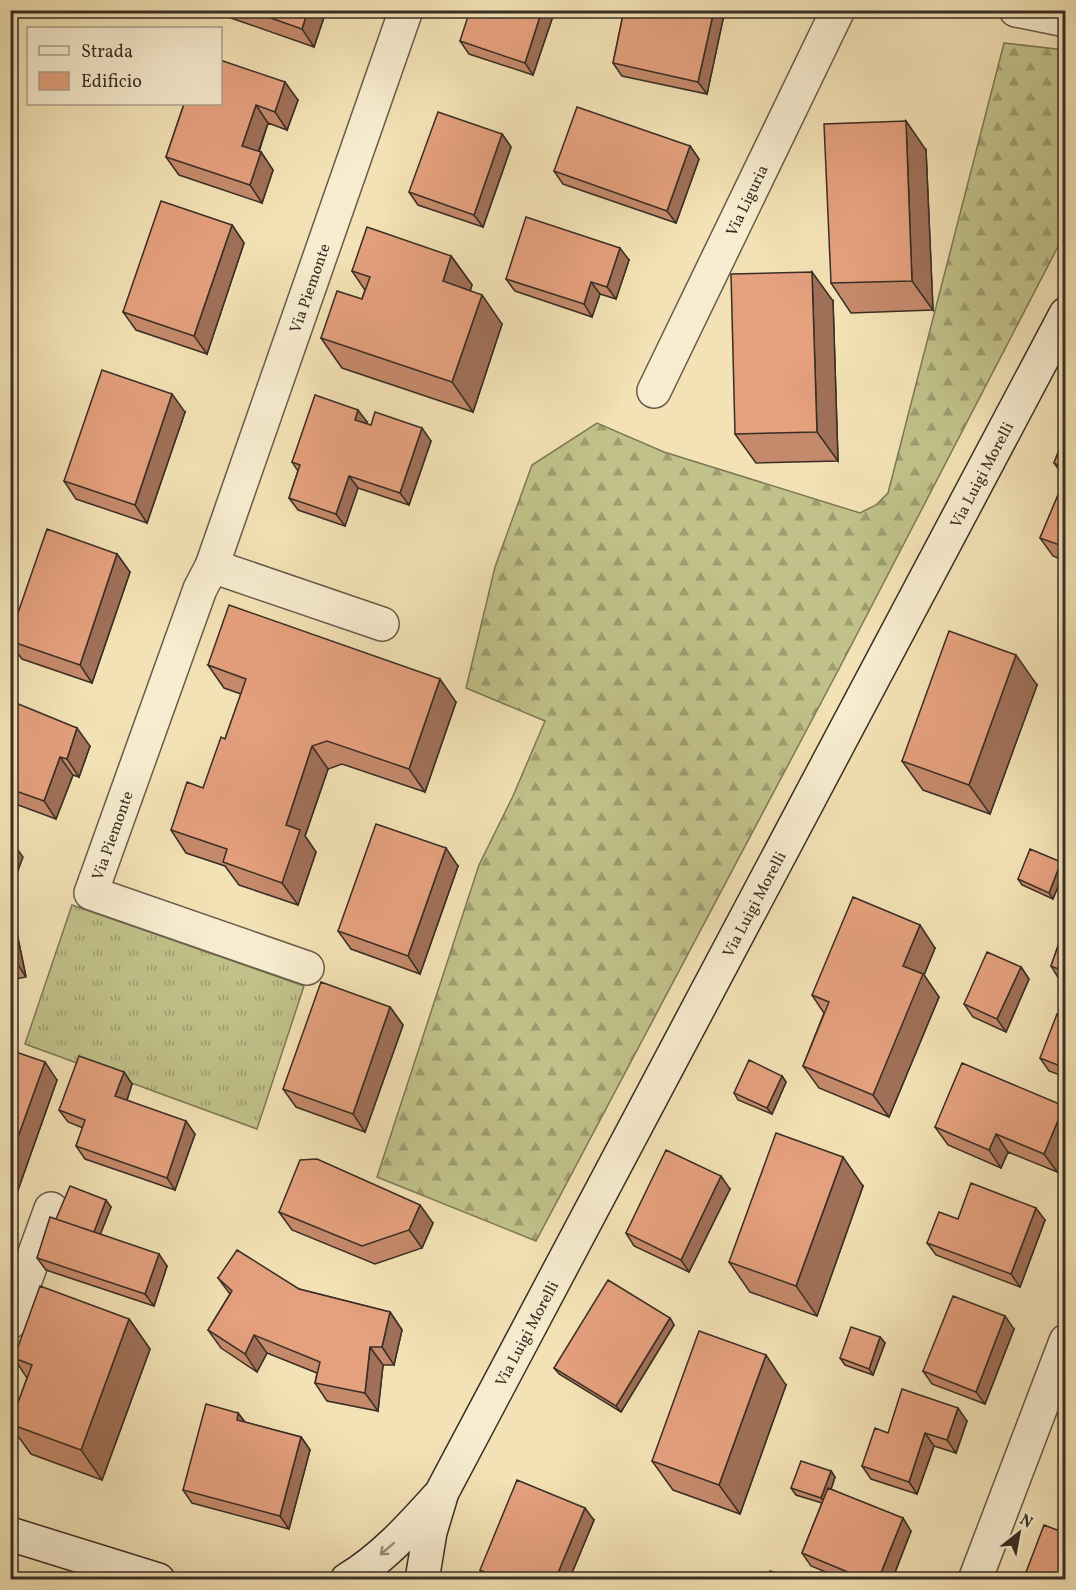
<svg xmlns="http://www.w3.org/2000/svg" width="1076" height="1590" font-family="Vollkorn,serif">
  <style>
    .grass { fill: url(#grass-tufts); stroke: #7d7857; stroke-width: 1.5 }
    .forest { fill: url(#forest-firs); stroke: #7d7857; stroke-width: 1.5 }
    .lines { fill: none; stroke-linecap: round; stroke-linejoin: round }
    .street-casing { stroke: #685b49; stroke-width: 36 }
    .secondary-casing { stroke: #392e25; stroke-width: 36 }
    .street { stroke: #f7eccf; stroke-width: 33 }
    .secondary { stroke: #f7eccf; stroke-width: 33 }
    .wall { fill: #c58a6c; stroke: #392e25; stroke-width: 1.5 }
    .shaded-wall { fill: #a07058; stroke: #392e25; stroke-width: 1.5 }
    .building { fill: #e5a07e; stroke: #392e25; stroke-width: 1.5 }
    .oneway { stroke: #988d7a }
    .labels { text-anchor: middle; stroke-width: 6; stroke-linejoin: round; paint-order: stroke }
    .street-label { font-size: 16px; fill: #392e25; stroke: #f7eccf }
  </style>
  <defs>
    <pattern id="grass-tufts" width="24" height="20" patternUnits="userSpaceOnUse" patternTransform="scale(1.5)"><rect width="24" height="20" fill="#c1c289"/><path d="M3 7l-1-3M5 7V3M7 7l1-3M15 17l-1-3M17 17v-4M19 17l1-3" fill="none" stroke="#9e9e70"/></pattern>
    <pattern id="forest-firs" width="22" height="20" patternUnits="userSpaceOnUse" patternTransform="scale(1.5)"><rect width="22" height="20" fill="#c1c289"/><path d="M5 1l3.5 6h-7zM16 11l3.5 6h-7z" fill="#9e9e70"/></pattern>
  </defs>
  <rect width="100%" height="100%" fill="#f3e2b5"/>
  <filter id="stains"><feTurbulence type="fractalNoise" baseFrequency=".00333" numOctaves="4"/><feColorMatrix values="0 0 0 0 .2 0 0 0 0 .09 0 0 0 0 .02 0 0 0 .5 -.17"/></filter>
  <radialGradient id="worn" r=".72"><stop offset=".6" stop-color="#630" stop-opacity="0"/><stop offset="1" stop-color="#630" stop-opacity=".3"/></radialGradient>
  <path class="grass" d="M72,905L304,986L257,1129L25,1044Z"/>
  <path class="forest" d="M1004,43L1065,50V233L841,665L536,1241L377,1177L479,865L513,796L545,721L466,688L495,567L532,465L597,423L664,452L860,513L876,505L888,493Z"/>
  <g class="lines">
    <g class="street-casing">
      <g id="street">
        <path d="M1016,10L1066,20"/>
        <path id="s1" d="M654,391L838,10"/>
        <path d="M212,566L382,624"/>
        <path id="s2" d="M307,968L91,893L200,589L212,566L406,10"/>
        <path d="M10,1322L51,1209"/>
        <path d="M975,1580L1066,1341"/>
      </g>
    </g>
    <g class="secondary-casing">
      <g id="secondary">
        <path d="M10,1534L158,1580"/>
        <path d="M347,1580C382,1559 410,1528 437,1498"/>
        <path id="s3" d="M422,1580L430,1532L442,1492L1066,314"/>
      </g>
    </g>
    <use href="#street" class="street"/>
    <use href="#secondary" class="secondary"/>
  </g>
  <path class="wall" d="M225,10H323L325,14L314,47L231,18Z
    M555,10L533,75L469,54L460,41Z
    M624,10H725L707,94L622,76L613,63Z
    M298,100L287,130L268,123L259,152H261L273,170L262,203L179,175L166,157L184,104Z
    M502,134L511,147L483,227L418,205L409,192Z
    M690,146L699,159L676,223L563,184L554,171Z
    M926,150L933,310L851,313L831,283Z
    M232,225L244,243L207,354L136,330L123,312Z
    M451,256L472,285L470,291L502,324L473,412L342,368L321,338L362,299L365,290L352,271Z
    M629,260L616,299L600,294L592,317L515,291L506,279Z
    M833,301L838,461L756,463L735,434Z
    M185,412L147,523L76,499L64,481Z
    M367,422L366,424L431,441L409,505L358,488L345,526L298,510L289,498L298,471L292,462Z
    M1065,435V561L1053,556L1040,538L1065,479L1054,463Z
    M117,554L130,572L92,683L22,659L10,643V636Z
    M208,665L456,702L425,792L342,764L328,769L305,836L316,852L298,905L239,885L225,866L186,853L171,830L203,788L225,739L241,694L224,688Z
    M1037,685L990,814L923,790L902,761Z
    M10,702L90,746L79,777L73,775L56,819L10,802Z
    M458,866L420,974L351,949L338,931Z
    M1065,868L1053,899L1022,885L1018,879Z
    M10,913L14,919L26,977L10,980Z
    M1065,926V981L1059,979L1051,966Z
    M935,948L924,975L939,997L889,1117L819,1088L803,1066L824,1013L812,995Z
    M1021,967L1029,979L1006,1032L973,1017L964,1004Z
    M390,1007L403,1025L365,1132L296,1107L283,1089Z
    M1065,1018V1077L1049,1071L1040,1058Z
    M10,1050L57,1080L18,1190L10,1187Z
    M124,1072L132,1084L127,1100L195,1134L175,1190L85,1159L76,1146L83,1128L68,1122L59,1110Z
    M782,1076L786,1082L772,1114L738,1100L734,1093Z
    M1065,1108L1057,1172L1008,1152L1001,1168L948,1145L935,1127Z
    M863,1186L817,1316L750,1292L729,1262Z
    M730,1189L689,1272L634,1246L626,1233Z
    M111,1207L100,1234L167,1266L154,1306L46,1270L37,1258L56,1219Z
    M279,1212L433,1223L422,1248L375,1264L292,1230Z
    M958,1219L1045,1220L1020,1287L936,1255L927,1243Z
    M218,1278L299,1289L390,1312L402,1330L394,1365H383L378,1411L327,1401L315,1383L317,1373L267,1353L257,1372L221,1348L208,1330L230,1294Z
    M670,1318L674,1325L621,1412L559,1374L554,1368Z
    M129,1319L150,1349L102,1480L31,1454L10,1425L27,1378L14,1358Z
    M1014,1329L985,1404L932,1384L923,1371Z
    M880,1337L885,1343L873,1375L845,1365L840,1358Z
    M786,1385L740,1514L673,1490L652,1461Z
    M238,1413L245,1422L301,1437L310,1450L289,1529L192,1503L183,1490Z
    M967,1421L956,1453L934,1446L917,1494L871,1479L862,1466L888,1433Z
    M831,1471L835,1477L831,1489L911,1531L892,1580H845L811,1566L802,1553L822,1503L796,1495L791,1488Z
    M594,1520L569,1580H487L480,1570Z"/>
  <path class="shaded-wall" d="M308,10H323L325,14L314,47L302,29Z
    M542,10H555L533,75L525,63Z
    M714,10H725L707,94L698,82Z
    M285,82L298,100L287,130L275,112Z
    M256,105L268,123L254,164L242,146Z
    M906,121L926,150L933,310L912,281Z
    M502,134L511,147L483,227L474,215Z
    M690,146L699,159L676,223L667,211Z
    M261,152L273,170L262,203L250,185Z
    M232,225L244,243L207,354L194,336Z
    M620,248L629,260L616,299L607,287Z
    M451,256L472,285L464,311L443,281Z
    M812,272L833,301L838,461L817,432Z
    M591,282L600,294L592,317L584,304Z
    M482,295L502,324L473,412L452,382Z
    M172,394L185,412L147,523L135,505Z
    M358,410L367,422L363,433L355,420Z
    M422,428L431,441L409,505L400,493Z
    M349,476L358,488L345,526L336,514Z
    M117,554L130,572L92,683L80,665Z
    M1016,655L1037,685L990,814L969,785Z
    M440,679L456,702L425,792L409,769Z
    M77,728L90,746L79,777L67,759Z
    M312,746L328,769L305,836L316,852L298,905L282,883L286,825Z
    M60,757L73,775L56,819L44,801Z
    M10,839L23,857L10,892Z
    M446,848L458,866L420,974L408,956Z
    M1061,862L1065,869L1053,899L1049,893Z
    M10,913L14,919L26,977L14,959L10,943Z
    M920,925L935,948L924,975L939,997L889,1117L873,1095L903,966Z
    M1021,967L1029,979L1006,1032L997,1019Z
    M390,1007L403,1025L365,1132L353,1114Z
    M45,1062L57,1080L18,1190L10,1179V1159Z
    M124,1072L132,1084L124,1109L115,1096Z
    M782,1076L786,1082L772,1114L767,1108Z
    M1064,1106L1065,1108V1152L1057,1172L1044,1154Z
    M186,1121L195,1134L175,1190L167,1178Z
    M996,1134L1008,1152L1001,1168L989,1150Z
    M843,1157L863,1186L817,1316L796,1286Z
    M721,1176L730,1189L689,1272L681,1260Z
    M106,1200L111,1207L97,1243L92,1237Z
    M420,1205L433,1223L422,1248L409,1230Z
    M1036,1208L1045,1220L1020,1287L1011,1274Z
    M159,1254L167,1266L154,1306L145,1294Z
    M390,1312L402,1330L394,1365L382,1347Z
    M1005,1316L1014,1329L985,1404L976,1392Z
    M670,1318L674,1325L621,1412L616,1406Z
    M129,1319L150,1349L102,1480L81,1450Z
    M254,1335L267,1353L257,1372L245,1354Z
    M880,1337L885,1343L873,1375L869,1369Z
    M370,1347L383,1365L378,1411L365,1393Z
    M766,1355L786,1385L740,1514L719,1485Z
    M958,1408L967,1421L956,1453L947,1440Z
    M238,1413L247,1425L237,1420Z
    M925,1433L934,1446L917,1494L909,1482Z
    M301,1437L310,1450L289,1529L280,1516Z
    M831,1471L835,1477L826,1504L821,1498Z
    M585,1508L594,1520L569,1580H555Z
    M903,1518L911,1531L892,1580H878Z"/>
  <path class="building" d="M248,10H308L302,29Z
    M470,10H542L525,63L460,41Z
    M624,10H714L698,82L613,63Z
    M220,60L285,82L275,112L256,105L242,146L261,152L250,185L166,157L184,104H220Z
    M577,107L690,146L667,211L554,171Z
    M438,112L502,134L474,215L409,192Z
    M906,121L912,281L831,283L824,124Z
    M161,201L232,225L194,336L123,312Z
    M526,217L620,248L607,287L591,282L584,304L506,279Z
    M367,227L451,256L443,281L482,295L452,382L321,338L337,291L362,299L370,277L352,271Z
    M812,272L817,432L735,434L731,274Z
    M102,370L172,394L135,505L64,481Z
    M315,395L358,410L355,420L371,425L375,412L422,428L400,493L349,476L336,514L289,498L300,465L292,462Z
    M1065,435V469L1054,463Z
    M1065,478V547L1040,538Z
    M47,529L117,554L80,665L10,641V636Z
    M229,605L440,679L409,769L327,741L312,746L286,825L300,830L282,883L223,862L227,849L171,830L187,782L203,788L221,737L225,739L246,679L208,665Z
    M949,631L1016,655L969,785L902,761Z
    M11,701L77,728L67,759L60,757L44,801L10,789V702Z
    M376,824L446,848L408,956L338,931Z
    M1030,849L1061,862L1049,893L1018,879Z
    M853,897L920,925L903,966L923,974L873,1095L803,1066L829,1002L812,995Z
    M1065,926V972L1051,966Z
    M10,943L14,959L10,960Z
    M987,952L1021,967L997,1019L964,1004Z
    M321,982L390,1007L353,1114L283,1089Z
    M1057,1014L1065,1018V1068L1040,1058Z
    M10,1050L45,1062L10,1159Z
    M79,1056L124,1072L115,1096L186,1121L167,1178L76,1146L85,1120L59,1110Z
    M749,1060L782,1076L767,1108L734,1093Z
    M962,1063L1064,1106L1044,1154L996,1134L989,1150L935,1127Z
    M776,1133L843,1157L796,1286L729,1262Z
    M666,1150L721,1176L681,1260L626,1233Z
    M317,1159L420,1205L409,1230L362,1246L279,1212L300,1160Z
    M971,1183L1036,1208L1011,1274L927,1243L939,1212L958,1219Z
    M70,1186L106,1200L94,1232L56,1219Z
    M50,1217L159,1254L145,1294L37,1258Z
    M237,1250L299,1289L390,1312L382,1347H370L365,1393L315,1383L320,1362L254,1335L245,1354L208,1330L232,1291L218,1278Z
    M608,1280L670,1318L616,1406L554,1368Z
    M40,1286L129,1319L81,1450L10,1424L32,1365L14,1358Z
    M953,1296L1005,1316L976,1392L923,1371Z
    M851,1327L880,1337L869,1369L840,1358Z
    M699,1331L766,1355L719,1485L652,1461Z
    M902,1389L958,1408L947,1440L925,1433L909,1482L862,1466L875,1428L888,1433Z
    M206,1404L238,1413L237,1420L301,1437L280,1516L183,1490Z
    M801,1461L831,1471L821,1498L791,1488Z
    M517,1480L585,1508L555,1580H503L480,1570Z
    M828,1488L903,1518L878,1580H867L802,1553Z
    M1044,1525L1065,1533V1580H1023Z
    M770,1571L797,1580H768Z"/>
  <defs><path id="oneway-shaft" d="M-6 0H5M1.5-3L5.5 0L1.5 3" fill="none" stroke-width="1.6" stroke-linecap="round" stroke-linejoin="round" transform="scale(1.5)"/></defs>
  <use class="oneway" href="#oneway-shaft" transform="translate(387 1549) rotate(139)"/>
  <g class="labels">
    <g class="street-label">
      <text dy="6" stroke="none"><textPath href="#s1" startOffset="212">Via Liguria</textPath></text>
      <text dy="6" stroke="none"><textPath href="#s2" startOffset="872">Via Piemonte</textPath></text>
      <text dy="6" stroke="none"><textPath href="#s3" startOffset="1242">Via Luigi Morelli</textPath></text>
      <text dy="6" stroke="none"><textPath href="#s2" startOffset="290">Via Piemonte</textPath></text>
      <text dy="6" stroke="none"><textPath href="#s3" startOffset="756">Via Luigi Morelli</textPath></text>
      <text dy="6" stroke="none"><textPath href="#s3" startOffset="270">Via Luigi Morelli</textPath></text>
    </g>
  </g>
  <rect width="1076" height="1590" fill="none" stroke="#f3e2b5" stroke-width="36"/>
  <rect x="12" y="12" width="1052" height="1566" fill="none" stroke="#392e25" stroke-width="3"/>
  <rect x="18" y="18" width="1040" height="1554" fill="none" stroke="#392e25" stroke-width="1.5"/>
  <rect x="27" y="27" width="195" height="78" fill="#f7eccf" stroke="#aba08b" stroke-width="1.5"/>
  <rect x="39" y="46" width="30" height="9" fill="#f7eccf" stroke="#aba08b" stroke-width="1.5"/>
  <text x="81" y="57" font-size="18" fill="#392e25">Strada</text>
  <rect x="39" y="72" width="30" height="18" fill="#e5a07e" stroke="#aba08b" stroke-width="1.5"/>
  <text x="81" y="87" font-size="18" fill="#392e25">Edificio</text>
  <g transform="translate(1019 1533) rotate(31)" stroke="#f7eccf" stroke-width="4.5" paint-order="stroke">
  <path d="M0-4.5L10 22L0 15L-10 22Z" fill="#392e25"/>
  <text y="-9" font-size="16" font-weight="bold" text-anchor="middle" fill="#392e25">N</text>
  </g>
  <rect width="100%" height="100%" filter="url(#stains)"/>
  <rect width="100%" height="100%" fill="url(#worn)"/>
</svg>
